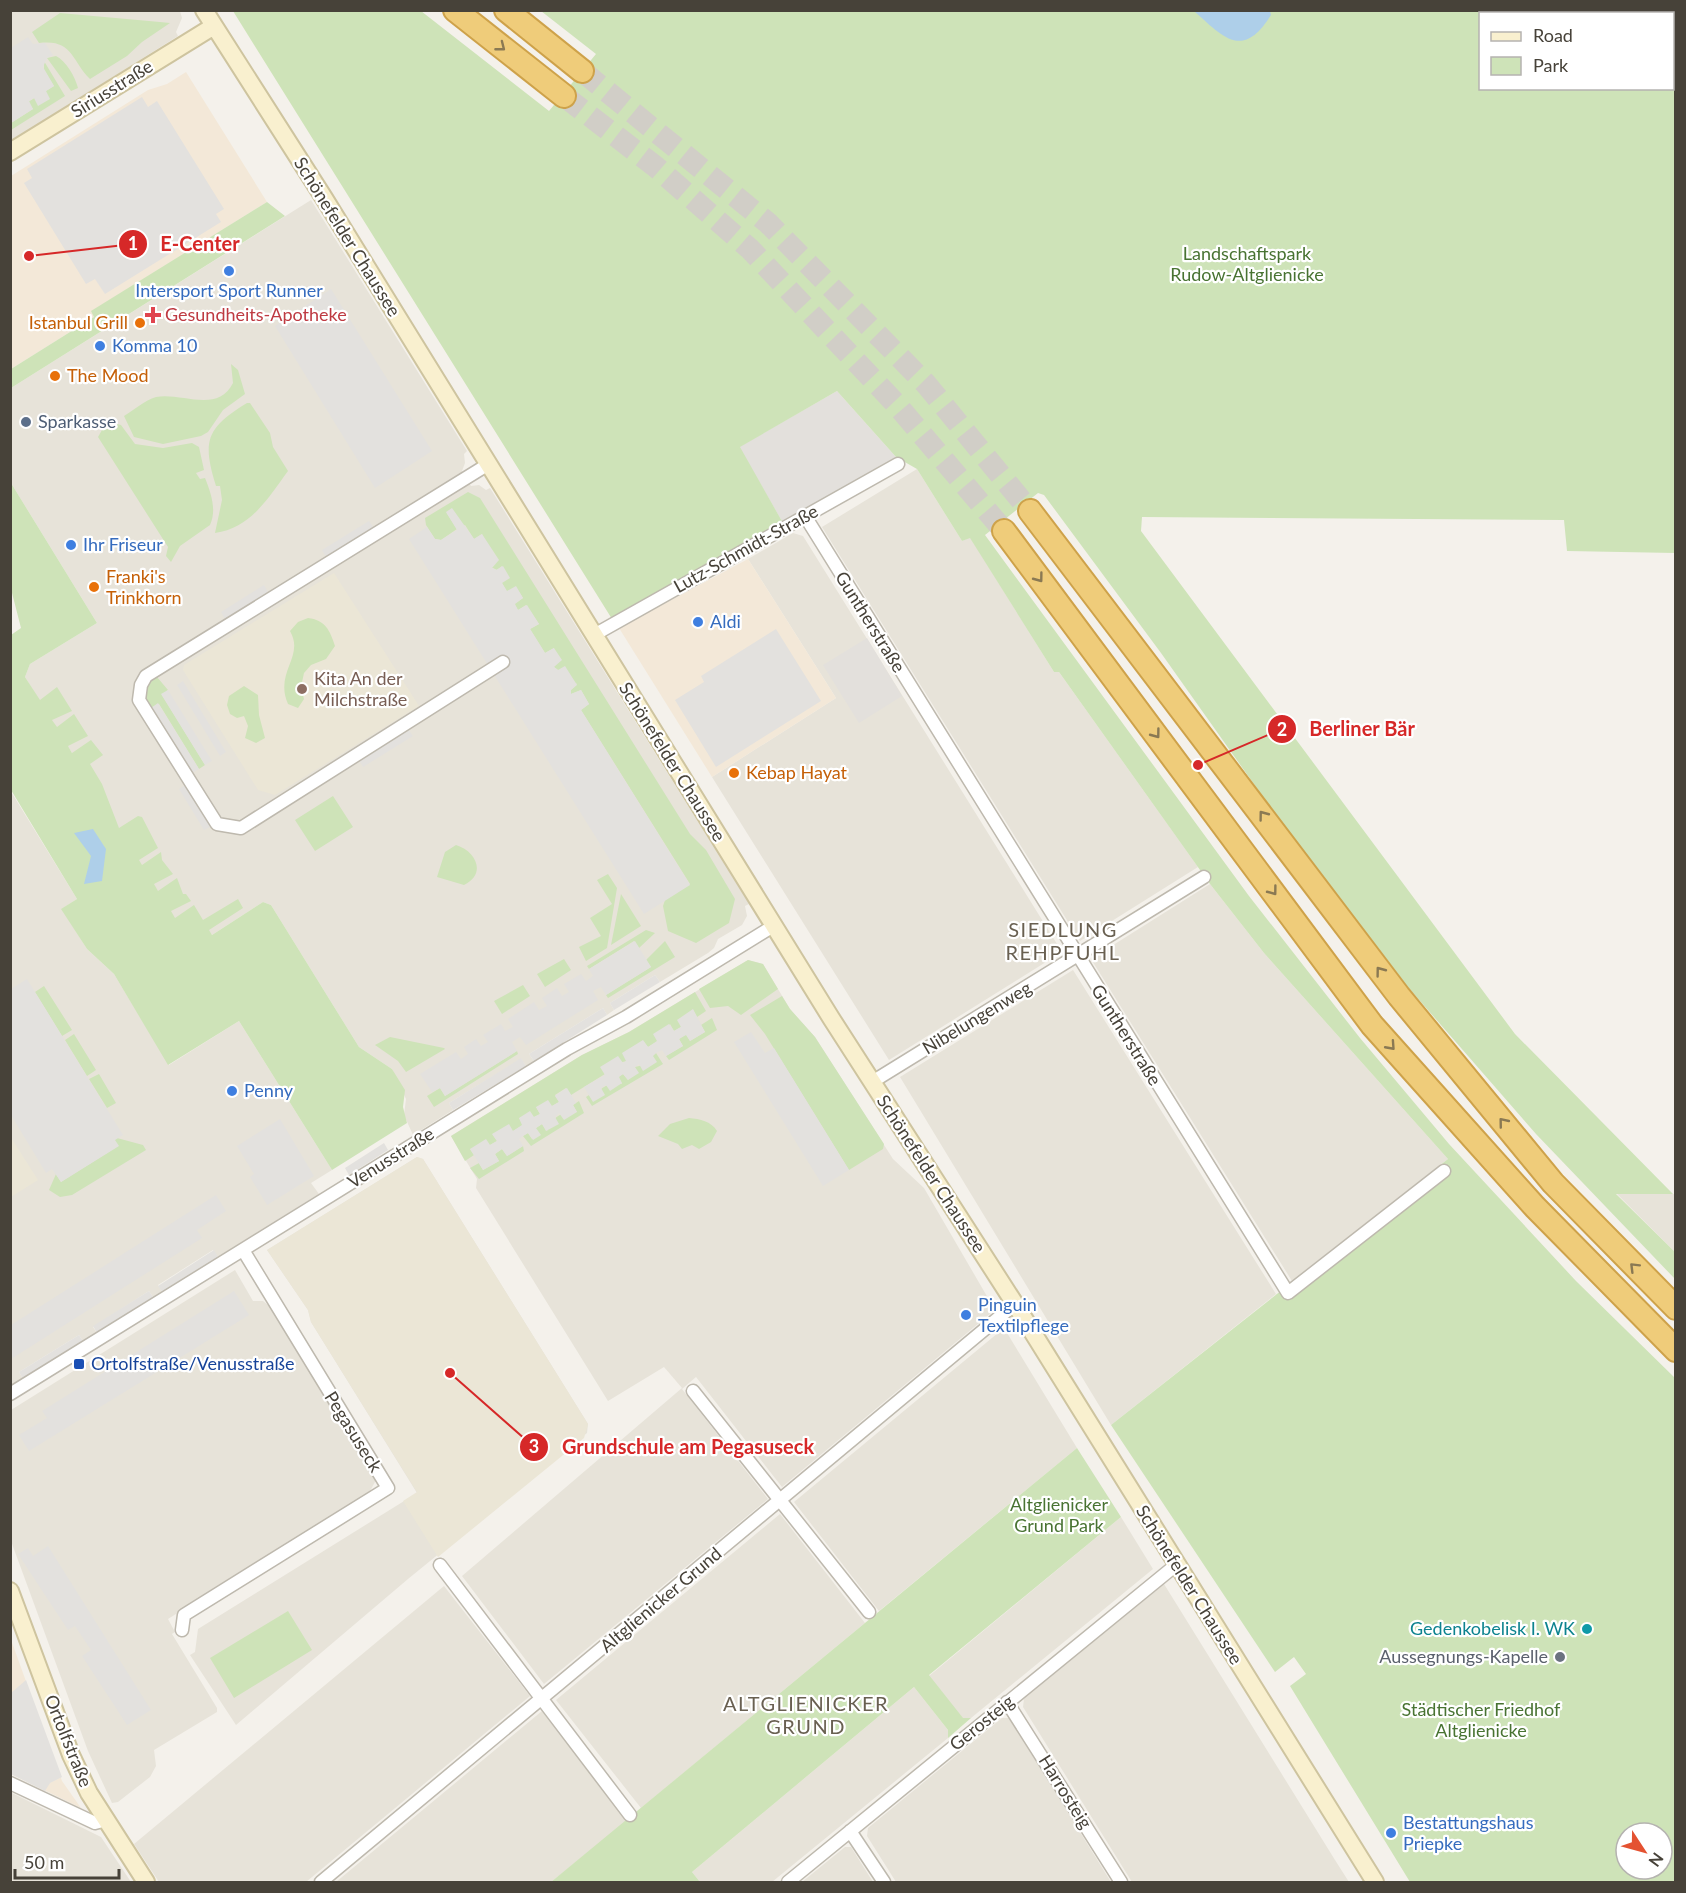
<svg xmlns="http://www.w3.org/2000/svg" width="1686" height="1893" font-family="Lato,sans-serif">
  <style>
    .residential { fill: #e7e3d9 }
    .commercial { fill: #f3e8d8 }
    .industrial { fill: #e3e0dc }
    .education { fill: #ebe6d6 }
    .green { fill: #cee3b8; fill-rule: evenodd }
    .parking { fill: #e3e1de }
    .water { fill: #aecfe9 }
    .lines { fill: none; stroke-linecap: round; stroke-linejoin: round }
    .highway-tunnel { stroke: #d1cec7; stroke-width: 22; stroke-dasharray: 22 11; stroke-linecap: butt }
    .street-casing { stroke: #beb9ae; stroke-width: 15 }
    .secondary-casing { stroke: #cec49f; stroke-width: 20 }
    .highway-casing { stroke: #cea24a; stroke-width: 26 }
    .street { stroke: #fff; stroke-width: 12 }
    .secondary { stroke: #f9f0cf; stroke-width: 16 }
    .highway { stroke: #efcc7a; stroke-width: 22 }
    .oneway { stroke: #8a7953 }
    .shop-dot { fill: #3f7fe0; stroke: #fff; stroke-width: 2 }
    .health-dot { fill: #e0444e; stroke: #fff; stroke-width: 2 }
    .food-dot { fill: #e8710a; stroke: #fff; stroke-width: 2 }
    .service-dot { fill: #5c6f8a; stroke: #fff; stroke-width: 2 }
    .education-dot { fill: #8d6e63; stroke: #fff; stroke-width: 2 }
    .transit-dot { fill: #1a4fb4; stroke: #fff; stroke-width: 2 }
    .culture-dot { fill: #0f9aa8; stroke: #fff; stroke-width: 2 }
    .worship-dot { fill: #6b7280; stroke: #fff; stroke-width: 2 }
    .labels { text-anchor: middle; stroke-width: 4.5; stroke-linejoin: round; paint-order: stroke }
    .street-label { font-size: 18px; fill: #474239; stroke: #fff }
    .park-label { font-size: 18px; fill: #487332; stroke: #fff }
    .shop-label { font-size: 18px; fill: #366cbe; stroke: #fff; text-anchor: start }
    .health-label { font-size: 18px; fill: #be3a42; stroke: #fff; text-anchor: start }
    .food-label { font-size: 18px; fill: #c56008; stroke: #fff; text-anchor: start }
    .service-label { font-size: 18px; fill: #4e5e75; stroke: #fff; text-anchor: start }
    .education-label { font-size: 18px; fill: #785e54; stroke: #fff; text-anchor: start }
    .transit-label { font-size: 18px; fill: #164399; stroke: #fff; text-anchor: start }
    .culture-label { font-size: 18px; fill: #0d838f; stroke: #fff; text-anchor: end }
    .worship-label { font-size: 18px; fill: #5b616d; stroke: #fff; text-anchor: end }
    .neighbourhood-label { font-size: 20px; letter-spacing: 1.5px; fill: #696051; stroke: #fff }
    .leader { fill: none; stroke: #d62828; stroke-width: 2 }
    .callout-dot { fill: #d62828; stroke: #fff; stroke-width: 2 }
    .mark-label { font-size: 18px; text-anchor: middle; font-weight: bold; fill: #fff }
    .callout-label { font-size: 20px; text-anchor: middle; font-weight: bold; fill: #d62828; stroke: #fff; stroke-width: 4.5; stroke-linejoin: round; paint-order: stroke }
  </style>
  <rect width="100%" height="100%" fill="#f4f1eb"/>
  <path class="residential" d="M11,11H180L182,18L176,32L178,36L11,141Z
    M311,200L467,451L464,454L465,463L462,471L471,486L479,485L486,490L490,488L749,904L745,906L747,916L742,925L718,939L714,948L708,953L660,982L655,975L610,1003L614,1010L607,1015L603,1008L529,1054L534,1061L526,1066L521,1059L449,1103L453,1110L413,1135L404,1115L406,1099L392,1069L359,1047L271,905L263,902L212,935L209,931L178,924L25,677L30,664L97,623L11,483V388Z
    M917,469L962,541L970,537L1054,672H1059L1198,867L1080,941L822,527Z
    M793,533L803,536L1062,952L889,1060L712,777L836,698L748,559Z
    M10,790L77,899L62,909L87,949L114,974L169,1065L239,1021L332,1170L311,1183L319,1194L218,1257L213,1250L158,1285L162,1292L153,1297L149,1291L93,1327L97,1333L83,1341L79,1335L19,1372L23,1379L11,1386Z
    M1210,884L1264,953L1448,1159L1292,1281L1091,959Z
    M748,960L763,964L790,1009L815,1037L893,1159L924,1188L988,1298L991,1313L782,1487L696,1377L682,1389L768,1499L544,1684L462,1576L682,1388L664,1367L608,1401L476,1188L477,1179L451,1136L582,1055L629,1032Z
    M1073,970L1276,1294L1111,1425L900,1077Z
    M417,1157L423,1159L588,1424L587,1433L408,1579L236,1725L190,1655L195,1652L198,1629L417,1493L311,1322L308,1310L267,1250Z
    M1616,1193L1675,1194V1252Z
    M235,1270L253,1301H263L272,1308L374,1473L376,1480L369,1493L168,1619L175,1632L172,1634L217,1708V1712L154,1750L156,1766L150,1777L118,1802L112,1803L88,1751L11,1541V1410Z
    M1004,1328L1077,1448L879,1611L794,1502Z
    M780,1514L865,1623L641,1808L556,1700Z
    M1121,1517L1153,1569L971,1718L963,1719L929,1676Z
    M1164,1584L1335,1860L1349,1882H1132L1023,1707L1024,1699Z
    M444,1586L530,1696L306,1882H159L134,1844Z
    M914,1687L948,1730V1738L772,1882H700L692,1872Z
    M542,1711L627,1821L551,1882H336Z
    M1002,1718H1009L1111,1882H896L867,1836L868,1828Z
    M10,1792L101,1837L131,1882H11Z
    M845,1847H851L873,1882H802Z"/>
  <path class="commercial" d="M186,72L267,202L92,311L94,317L11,369V176L148,90L167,84Z
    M748,559L836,698L712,777L619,628Z
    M10,1637L62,1781L81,1808L11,1774Z"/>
  <path class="industrial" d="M837,391L896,457L783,523L739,447Z
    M867,638L902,696L859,723L823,665Z"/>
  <path class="education" d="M334,573L419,706L275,795L258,790L183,670L184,665Z
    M10,1136L38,1180L11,1197H10Z
    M417,1157L423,1159L588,1424L584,1438L438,1557L403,1501L417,1492L311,1322L308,1310L267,1250Z"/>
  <path class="green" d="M233,11H421L549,111L596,54L541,11H1675V553L1567,551L1564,520L1142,517L1141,531L1515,1034L1673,1194H1616L1675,1252V1279L1536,1134L1407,986L1273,811L1161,653L1044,495L1038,493L985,535L1249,896L1360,1038L1449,1144L1576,1281L1675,1378V1882H1410L1290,1686L1306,1674L1294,1657L1275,1672L1111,1425L1448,1159L1264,953L1210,884L1059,672H1054L970,538L962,541L917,469L896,457L837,391L740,447L783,523L612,619ZM1480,14H1672V88H1480ZM1626,1833H1662V1869H1626Z
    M60,13L160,22L170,23L142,42L127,56L90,79C71,60 73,39 39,43L32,32Z
    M56,56C66,61 75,76 78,88L71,91L47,58Z
    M44,61L65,96L11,130V123L33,109L28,102L54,86L44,70Z
    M267,202L285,216L11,388V369L94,317L91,311Z
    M231,364L238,370L245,394L223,410L208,432L201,436L163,444L134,437L124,416C133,411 145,400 156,397C181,392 218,414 233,383Z
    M247,403H250L270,433L273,447L288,471C268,498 251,528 215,533L222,500L220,486H216C202,441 206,428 247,403Z
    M113,423L121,425L135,444L163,448L192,443L199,447L204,470L196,473L200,479L205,478C211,493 217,510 210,525L180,546L171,562L166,556L168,547L98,437L102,430Z
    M11,483L97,623L30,664L25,677L40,700L57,687L72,711L52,720L57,727L74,714L88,736L68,746L72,753L91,740L103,755L90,764L102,784L119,828L138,816L142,817L158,848L139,860L142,865L161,852L162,860L173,874L154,884L158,891L177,878L183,894H186L191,901L171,911L175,918L194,905L203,920L238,899L243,908L209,930L212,935L263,902L271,905L359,1047L392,1069L405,1090L403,1107L407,1123L332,1170L239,1021L168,1065L114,974L87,949L61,909L77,899L11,790V635L21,628L11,589Z
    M468,492L480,498L690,834L706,850L735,899L729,923L696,943L668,931L663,906L665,900L690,884L581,710L589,704L581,690L571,694L569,692L577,684L554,667V648L545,653L530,629L539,624L526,605L518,610L514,604L523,598L516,587L507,592L502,583V566L497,570L491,567L482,534L474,539L465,525L463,526L446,512L457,529L441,540L435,539L426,525L425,518Z
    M308,618C325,620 330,630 335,646L326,659L311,665L304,673L301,687L304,699L298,708L288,704C274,672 305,657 290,631L298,622Z
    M157,677L168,690L162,695L205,765L199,769L159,704L151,708L145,697L149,682Z
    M244,686L258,695L259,715L265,738L256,743L245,738L248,726L244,716L237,718L230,714L227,705L229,696Z
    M333,796L353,827L315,851L295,820Z
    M456,845C476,851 487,874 464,885L437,877L445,852Z
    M608,874L617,888L607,948L586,961L579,947L601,936L590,918L612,904L597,880Z
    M621,894L641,926L611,945Z
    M646,930L655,933L639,948L634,941L589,969L587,966Z
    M665,941L675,957L608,998L606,995L651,967L646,960Z
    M564,959L571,970L545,987L537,974Z
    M748,960L763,964L778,989L741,1015L728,1006L710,1008L699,989Z
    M523,985L530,996L502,1014L494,1001Z
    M44,986L72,1030L62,1036L35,992Z
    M695,992L706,1011L697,1017L693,1010L681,1027L674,1031L670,1024L658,1041L648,1047L643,1041L623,1053L627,1061L601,1067L605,1074L571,1095L566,1088L555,1095L559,1102L552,1106L536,1107L540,1114L534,1117L519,1118L523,1125L513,1131L493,1135L497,1141L490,1145L470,1149L474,1155L465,1161L451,1136L582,1055L629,1032Z
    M782,996L790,1009L815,1037L884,1144L883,1149L849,1170L765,1034L750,1015Z
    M712,1018L717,1030L669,1060L666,1056L683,1046L679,1039L686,1034L690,1041L705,1032L701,1025Z
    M74,1034L96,1070L87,1076L65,1040Z
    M390,1037L444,1048L445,1049L406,1072L398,1061L375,1045Z
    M517,1051L518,1054L434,1107L427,1096L440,1088L445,1096Z
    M656,1053L663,1064L592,1106L586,1097L589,1095L593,1101C601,1086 605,1084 622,1084L618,1077L623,1074L628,1080L635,1067L656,1062L652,1056Z
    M99,1074L116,1103L107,1108L89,1079Z
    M579,1101L584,1113L531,1146L523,1136L528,1133L532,1139L536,1128L542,1124L547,1131C555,1115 559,1113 577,1112L573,1105Z
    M689,1118C700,1119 711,1121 717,1131L711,1142L699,1149L692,1145L682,1149L678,1144L658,1136L670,1124Z
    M117,1138L143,1145L146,1150L72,1195L60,1197L49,1190L56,1174L61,1182L118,1146L114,1140Z
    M523,1146L524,1151L479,1179L470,1168L479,1163L483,1170L499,1161L495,1154L502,1149L507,1156Z
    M1077,1448L1121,1517L929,1675L963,1718H971L948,1738V1730L914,1687L692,1872L700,1882H551Z
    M288,1611L312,1650L234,1698L210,1658Z"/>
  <path class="parking" d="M28,37L33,44L45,43L53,55L47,58L43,67L54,86L46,91L50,99L38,106L34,98L29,101L33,109L11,123V48Z
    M142,97L148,107L157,101L224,209L216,214L221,222L105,294L95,279L86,284L24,183L32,178L27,169Z
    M331,289L432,451L375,488L275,326Z
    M452,508L474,539L482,534L499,560L492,568L496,570L503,566L510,578L502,583L507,591L516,586L523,598L515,604L518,610L527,605L539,624L530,629L545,653L554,648L562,660L554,667L558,670L565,666L577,685L571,690V694L581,690L589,704L581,710L690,885L644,914L409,539L427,527L435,539L441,540L457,530L446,512Z
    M369,521L374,528L326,557L322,550Z
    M264,585L268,592L225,619L221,612Z
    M776,629L821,701L716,767L675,700L704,682L701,676Z
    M183,681L226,752L220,756L177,685Z
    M168,690L212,761L205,765L161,694Z
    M158,703L199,769L192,773L151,708Z
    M408,729L413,736L363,767L359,760Z
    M187,784L212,826L204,830L179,789Z
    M635,941L651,967L606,995L601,987L593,991L598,1000L526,1045L520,1037L512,1042L517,1051L445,1096L440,1088L432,1092L420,1074L456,1052L461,1059L468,1054L464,1047L476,1039L481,1046L488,1042L483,1035L501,1024L505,1031L513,1027L508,1019L534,1002L539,1010L547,1006L542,998L557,988L562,996L569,992L564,984L581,974L586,981L593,976L589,969Z
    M655,975L660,982L614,1010L610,1003Z
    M27,979L123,1135L115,1140L119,1146L61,1182L52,1169L46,1173L11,1115V989Z
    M603,1008L607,1015L534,1061L529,1054Z
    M693,1009L705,1032L690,1041L686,1035L679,1039L683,1046L666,1056L662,1050L656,1053L653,1056L657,1062L643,1071L639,1064L635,1067L639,1073L628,1080L623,1074L619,1077L622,1083L610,1091L606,1085L601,1088L605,1095L593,1102L584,1087L605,1075L600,1067L618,1056L623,1063L626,1061L622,1053L643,1040L648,1047L657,1041L653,1034L669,1024L674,1031L681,1027L677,1020Z
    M751,1032L765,1053L774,1048L849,1170L823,1186L734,1042Z
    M521,1058L526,1066L453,1110L449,1103Z
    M567,1088L576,1103L573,1105L577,1112L564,1120L559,1113L555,1117L559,1124L546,1131L542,1124L536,1128L541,1135L533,1140L528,1133L523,1136L519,1139L523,1146L507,1156L502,1149L495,1154L499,1161L483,1170L470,1149L486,1139L490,1145L497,1141L492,1134L509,1124L513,1131L522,1125L519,1118L530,1111L534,1117L540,1114L536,1107L548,1100L552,1106L559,1102L555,1096Z
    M280,1119L314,1176L267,1205L250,1177L254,1174L237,1146Z
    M384,1143L388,1150L349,1175L345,1168Z
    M216,1195L226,1211L197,1230L202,1238L11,1359V1325Z
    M214,1250L218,1257L162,1292L158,1286Z
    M149,1291L153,1297L97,1333L93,1326Z
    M234,1291L249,1315L29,1451L19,1435L47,1418L42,1411Z
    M79,1335L83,1341L23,1379L19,1372Z
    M48,1546L151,1710L127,1725L82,1656L91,1650L75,1626L68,1630L18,1554L28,1548L33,1556Z
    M26,1680L62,1777L50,1783L45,1791L11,1774V1693Z"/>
  <path class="water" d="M1194,11H1270L1271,15C1243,60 1224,38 1194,11Z
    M93,829L106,849L102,881L84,884L91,856L74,833Z"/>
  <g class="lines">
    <path class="highway-tunnel" d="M582,71L768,223L926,384L1030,511
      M564,96L656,167L750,249L896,404L1004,531"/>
    <g class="street-casing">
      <path id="street" d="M487,465L146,676L141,685L139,700L217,824L241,828L503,662
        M805,516L1288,1293L1444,1171
        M594,635L898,464
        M872,1082L1204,877
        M693,1391L869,1612
        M10,1394L567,1049L626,1017L775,925
        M440,1565L630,1815
        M182,1630L184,1615L388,1488L243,1250
        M1007,1702L1121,1882
        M10,1783L95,1823L106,1820
        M850,1831L884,1882
        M321,1882L1015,1304
        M788,1882L1176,1565"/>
    </g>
    <g class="secondary-casing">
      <path id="secondary" d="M204,10L324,198L831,1018L1015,1304L1375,1882
        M10,152L214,26
        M10,1591L71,1755L89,1793L146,1882"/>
    </g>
    <g class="highway-casing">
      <path id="highway" d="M455,10L564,96
        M506,10L582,71
        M1030,511L1399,996L1553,1183L1676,1308
        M1004,531L1372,1025L1535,1207L1676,1350"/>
    </g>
    <use href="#street" class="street"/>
    <use href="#secondary" class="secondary"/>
    <use href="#highway" class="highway"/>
  </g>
  <defs><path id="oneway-chevron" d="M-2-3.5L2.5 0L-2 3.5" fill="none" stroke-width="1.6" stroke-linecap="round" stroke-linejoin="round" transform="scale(1.5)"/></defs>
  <g class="oneway">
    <use href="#oneway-chevron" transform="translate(501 47) rotate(38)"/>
    <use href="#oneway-chevron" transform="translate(1039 578) rotate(53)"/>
    <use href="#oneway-chevron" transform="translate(1156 734) rotate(53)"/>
    <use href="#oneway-chevron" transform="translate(1263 815) rotate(-127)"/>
    <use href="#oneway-chevron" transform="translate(1273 891) rotate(53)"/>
    <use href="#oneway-chevron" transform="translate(1380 971) rotate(-127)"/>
    <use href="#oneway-chevron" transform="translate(1391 1046) rotate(48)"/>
    <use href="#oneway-chevron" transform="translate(1503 1122) rotate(-129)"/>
    <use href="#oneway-chevron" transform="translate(1634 1267) rotate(-135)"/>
  </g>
  <g class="shop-dot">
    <circle cx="229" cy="271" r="6"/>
    <circle cx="100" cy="346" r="6"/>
    <circle cx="71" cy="545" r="6"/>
    <circle cx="698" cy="622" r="6"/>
    <circle cx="232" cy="1091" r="6"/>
    <circle cx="966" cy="1315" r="6"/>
    <circle cx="1391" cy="1833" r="6"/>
  </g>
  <path class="health-dot" d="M150 306h6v6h6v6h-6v6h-6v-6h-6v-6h6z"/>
  <g class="food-dot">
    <circle cx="140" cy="323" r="6"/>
    <circle cx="55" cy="376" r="6"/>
    <circle cx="94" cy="587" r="6"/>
    <circle cx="734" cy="773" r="6"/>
  </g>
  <circle class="service-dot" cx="26" cy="422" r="6"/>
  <circle class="education-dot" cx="302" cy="689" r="6"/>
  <rect class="transit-dot" x="73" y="1358" width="12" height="12" rx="3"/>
  <circle class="culture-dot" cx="1587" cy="1629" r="6"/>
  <circle class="worship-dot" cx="1560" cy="1657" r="6"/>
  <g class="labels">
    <g class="street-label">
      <text transform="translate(112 89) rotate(-32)" y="6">Siriusstraße</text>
      <text transform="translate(347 237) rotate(58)" y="6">Schönefelder Chaussee</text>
      <text transform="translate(746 549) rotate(-29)" y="6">Lutz-Schmidt-Straße</text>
      <text transform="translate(870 622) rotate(58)" y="6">Guntherstraße</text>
      <text transform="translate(672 762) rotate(58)" y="6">Schönefelder Chaussee</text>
      <text transform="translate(977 1018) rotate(-31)" y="6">Nibelungenweg</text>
      <text transform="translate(1126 1035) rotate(58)" y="6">Guntherstraße</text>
      <text transform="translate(391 1158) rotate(-32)" y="6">Venusstraße</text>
      <text transform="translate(931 1174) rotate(57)" y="6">Schönefelder Chaussee</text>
      <text transform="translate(353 1432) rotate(58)" y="6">Pegasuseck</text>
      <text transform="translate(1189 1585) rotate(58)" y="6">Schönefelder Chaussee</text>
      <text transform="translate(661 1600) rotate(-40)" y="6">Altglienicker Grund</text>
      <text transform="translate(982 1723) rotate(-39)" y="6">Gerosteig</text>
      <text transform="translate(68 1741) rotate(68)" y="6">Ortolfstraße</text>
      <text transform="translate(1065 1792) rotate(58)" y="6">Harrosteig</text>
    </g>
    <g class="park-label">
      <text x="1247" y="260">Landschaftspark<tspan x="1247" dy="21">Rudow-Altglienicke</tspan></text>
      <text x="1059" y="1511">Altglienicker<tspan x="1059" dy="21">Grund Park</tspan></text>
      <text x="1481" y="1716">Städtischer Friedhof<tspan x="1481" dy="21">Altglienicke</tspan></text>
    </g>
    <g class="shop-label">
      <text x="229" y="297" text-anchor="middle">Intersport Sport Runner</text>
      <text x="112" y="352">Komma 10</text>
      <text x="83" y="551">Ihr Friseur</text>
      <text x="710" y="628">Aldi</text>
      <text x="244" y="1097">Penny</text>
      <text x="978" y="1311">Pinguin<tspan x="978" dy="21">Textilpflege</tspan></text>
      <text x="1403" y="1829">Bestattungshaus<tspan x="1403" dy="21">Priepke</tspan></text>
    </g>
    <g class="health-label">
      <text x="165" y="321">Gesundheits-Apotheke</text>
    </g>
    <g class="food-label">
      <text x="128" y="329" text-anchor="end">Istanbul Grill</text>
      <text x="67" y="382">The Mood</text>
      <text x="106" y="583">Franki's<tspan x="106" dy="21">Trinkhorn</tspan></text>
      <text x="746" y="779">Kebap Hayat</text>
    </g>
    <g class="service-label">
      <text x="38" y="428">Sparkasse</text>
    </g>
    <g class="education-label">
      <text x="314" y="685">Kita An der<tspan x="314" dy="21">Milchstraße</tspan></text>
    </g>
    <g class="transit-label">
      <text x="91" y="1370">Ortolfstraße/Venusstraße</text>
    </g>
    <g class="culture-label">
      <text x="1575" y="1635">Gedenkobelisk I. WK</text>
    </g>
    <g class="worship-label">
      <text x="1548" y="1663">Aussegnungs-Kapelle</text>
    </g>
    <g class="neighbourhood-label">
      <text x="1063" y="937">SIEDLUNG<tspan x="1063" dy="23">REHPFUHL</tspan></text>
      <text x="806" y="1711">ALTGLIENICKER<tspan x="806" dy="23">GRUND</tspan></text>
    </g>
  </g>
  <path class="leader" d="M29 256L133 244M1198 765L1282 729M450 1373L534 1447"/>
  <g class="callout-dot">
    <circle cx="29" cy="256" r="6"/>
    <circle cx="1198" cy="765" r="6"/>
    <circle cx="450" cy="1373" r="6"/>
    <circle cx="133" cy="244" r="15"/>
    <circle cx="1282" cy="729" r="15"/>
    <circle cx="534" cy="1447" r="15"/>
  </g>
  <g class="mark-label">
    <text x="133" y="250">1</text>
    <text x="1282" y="736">2</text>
    <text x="534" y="1453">3</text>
  </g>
  <g class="callout-label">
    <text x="200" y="251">E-Center</text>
    <text x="1362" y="736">Berliner Bär</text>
    <text x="688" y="1454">Grundschule am Pegasuseck</text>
  </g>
  <rect width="1686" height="1893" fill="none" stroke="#474239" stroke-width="24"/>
  <rect x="1479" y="12" width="195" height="78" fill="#ffffff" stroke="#b5b3b0" stroke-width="1.5"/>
  <rect x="1491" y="32" width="30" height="9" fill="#f9f0cf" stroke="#b5b3b0" stroke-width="1.5"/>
  <text x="1533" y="42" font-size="18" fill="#474239">Road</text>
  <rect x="1491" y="57" width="30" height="18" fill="#cee3b8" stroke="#b5b3b0" stroke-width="1.5"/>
  <text x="1533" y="72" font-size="18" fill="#474239">Park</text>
  <g transform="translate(1644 1851) rotate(126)"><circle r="28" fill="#ffffff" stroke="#b5b3b0" stroke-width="1.5"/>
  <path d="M0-4.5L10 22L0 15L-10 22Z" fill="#e45231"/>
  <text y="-9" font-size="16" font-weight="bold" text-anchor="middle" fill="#474239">N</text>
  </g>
  <path d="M15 1869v9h104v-9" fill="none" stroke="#474239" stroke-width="3"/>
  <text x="24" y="1869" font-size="18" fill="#474239" stroke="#ffffff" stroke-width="4.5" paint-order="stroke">50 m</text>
</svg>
